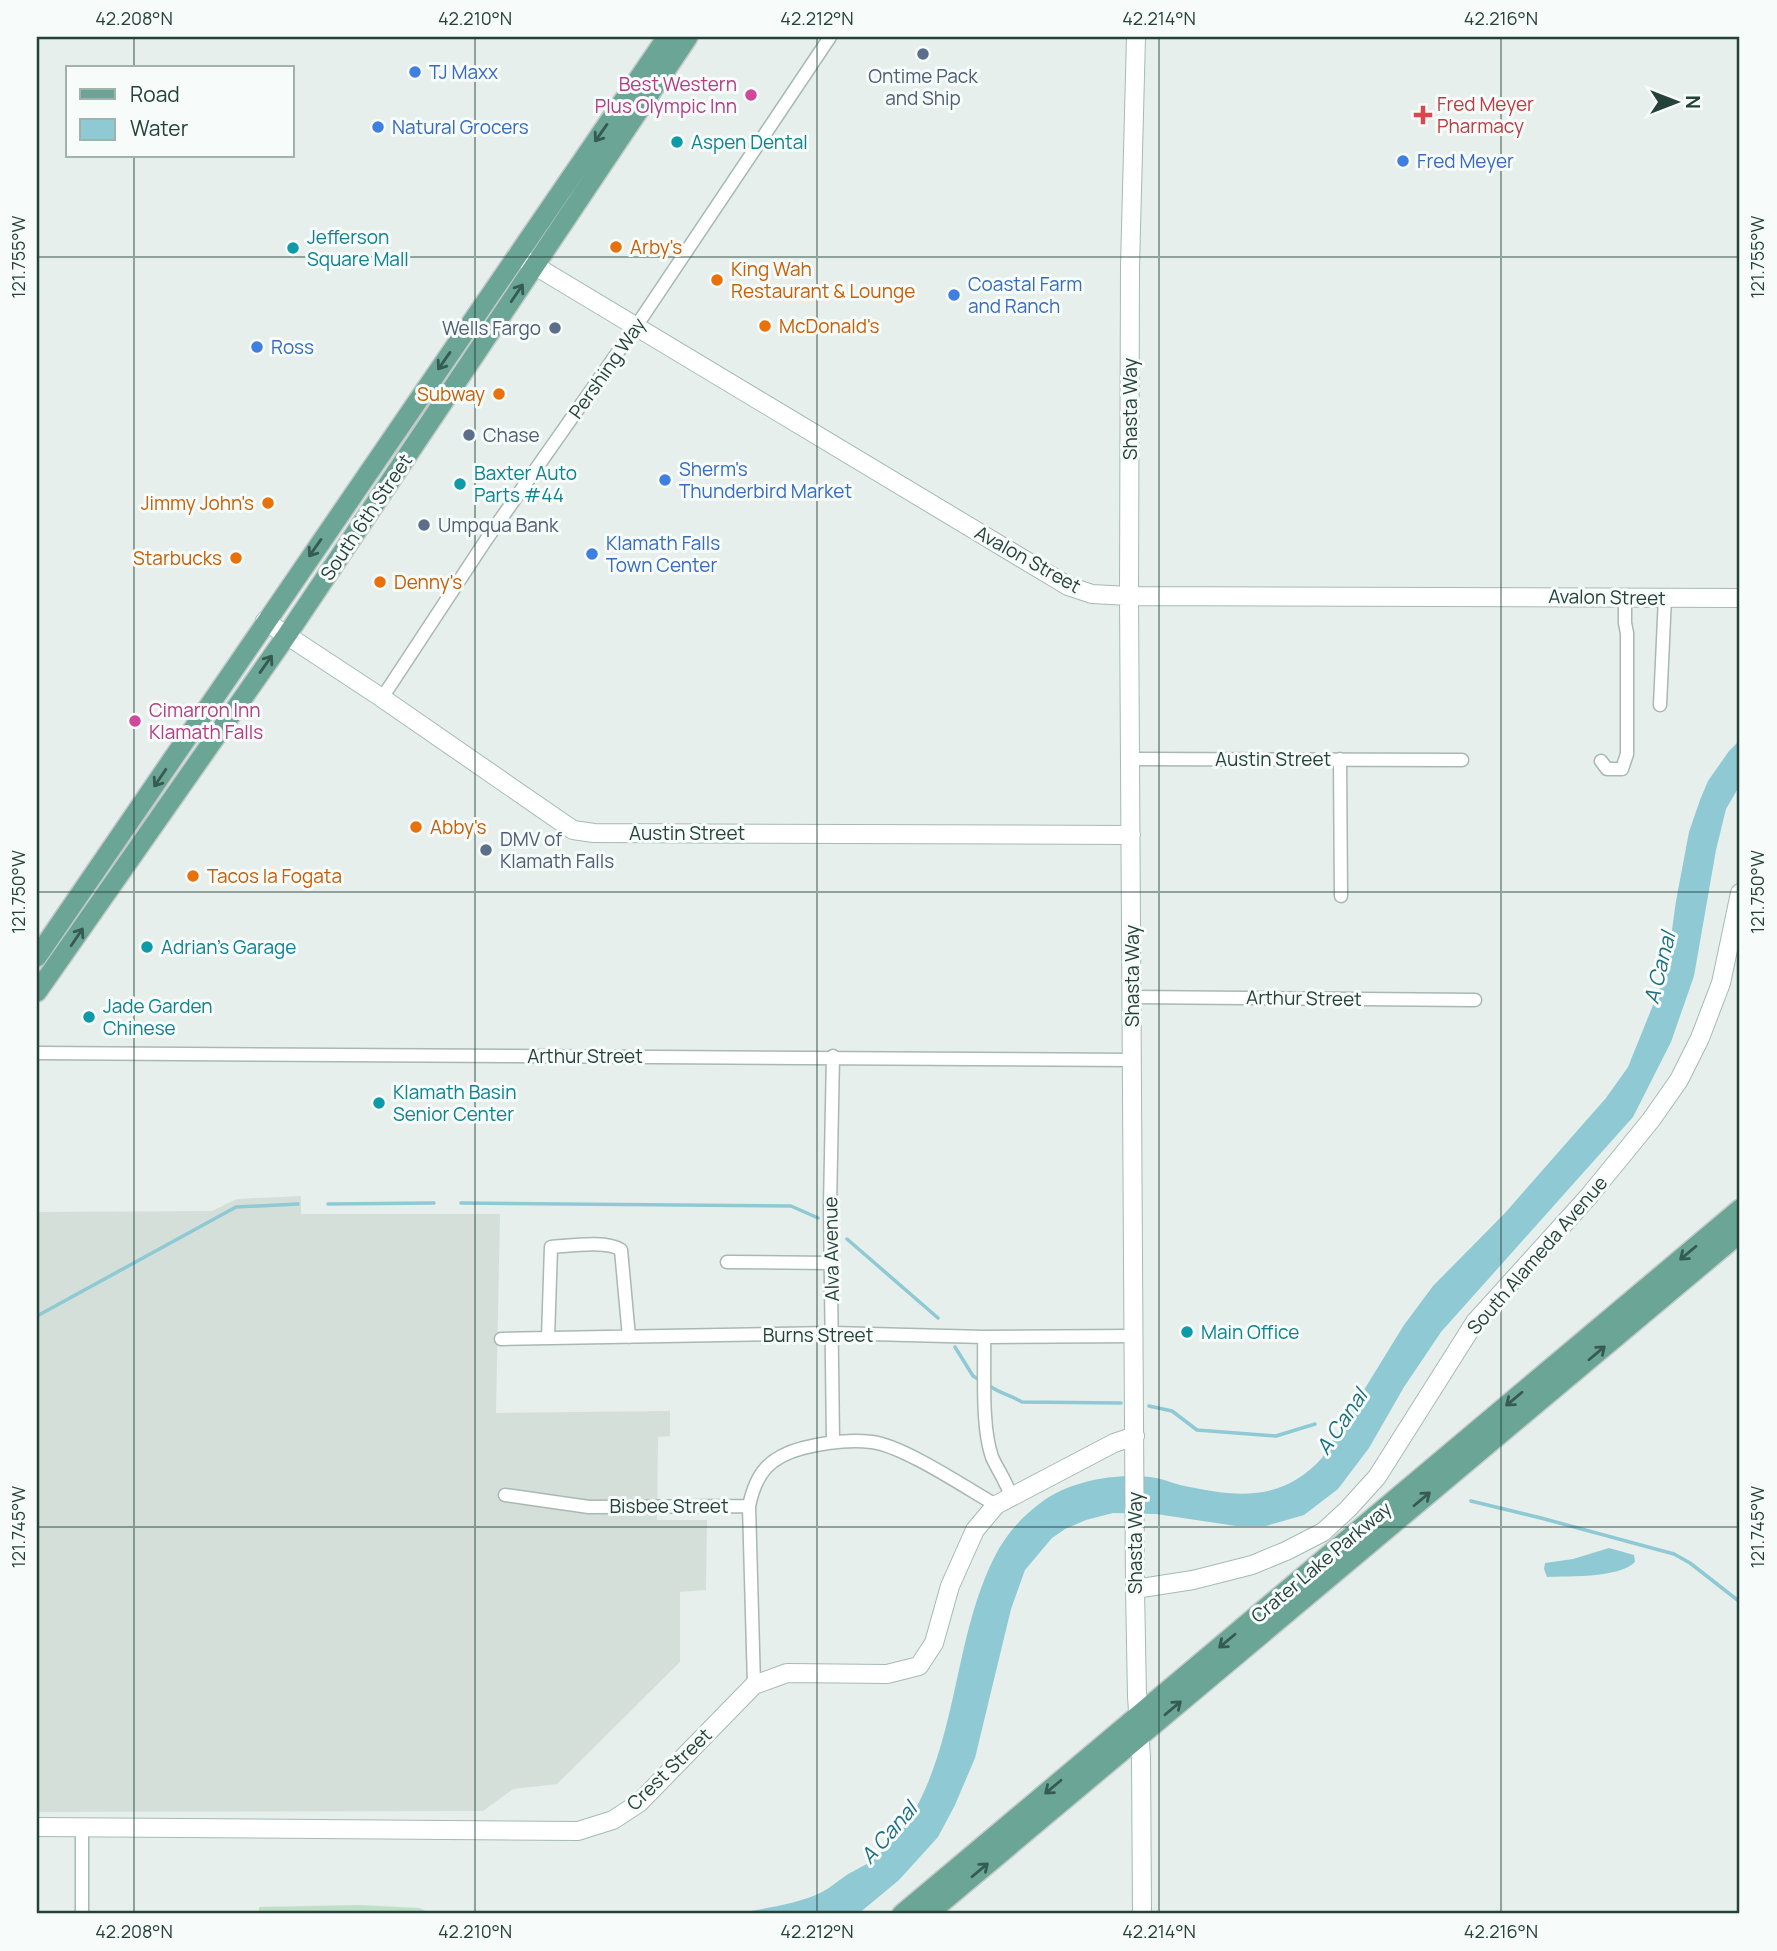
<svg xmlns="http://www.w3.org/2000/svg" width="1777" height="1951" font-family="Manrope,sans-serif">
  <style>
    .built { fill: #d4dfda }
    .green { fill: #bfe0c8 }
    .water { fill: #8ec9d4 }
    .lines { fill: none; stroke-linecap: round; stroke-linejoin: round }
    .stream { stroke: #8ec9d4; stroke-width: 3.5 }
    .street-casing { stroke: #a8b8b2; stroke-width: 15 }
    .secondary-casing { stroke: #a4bbb3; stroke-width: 20 }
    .primary-casing { stroke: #c2cac8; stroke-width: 22 }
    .street { stroke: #fff; stroke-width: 12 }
    .secondary { stroke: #fff; stroke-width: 18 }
    .primary { stroke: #6aa596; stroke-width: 19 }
    .oneway { stroke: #365b51 }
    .ticks { fill: none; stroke: #24423a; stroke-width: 2; stroke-opacity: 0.45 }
    .service-dot { fill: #5c6f8a; stroke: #f7fbf9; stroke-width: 2.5 }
    .shop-dot { fill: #3f7fe0; stroke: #f7fbf9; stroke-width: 2.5 }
    .hotel-dot { fill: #d1479c; stroke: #f7fbf9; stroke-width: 2.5 }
    .health-dot { fill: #e0444e; stroke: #f7fbf9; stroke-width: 2.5 }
    .culture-dot { fill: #0f9aa8; stroke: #f7fbf9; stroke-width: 2.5 }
    .food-dot { fill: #e8710a; stroke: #f7fbf9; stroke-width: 2.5 }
    .labels { text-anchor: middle; stroke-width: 6; stroke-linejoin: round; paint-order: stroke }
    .shop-label { font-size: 19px; fill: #366cbe; stroke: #f7fbf9; text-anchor: start }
    .service-label { font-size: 19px; fill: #4e5e75; stroke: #f7fbf9; text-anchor: start }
    .hotel-label { font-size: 19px; fill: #b23c85; stroke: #f7fbf9; text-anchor: end }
    .health-label { font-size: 19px; fill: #be3a42; stroke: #f7fbf9; text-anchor: start }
    .culture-label { font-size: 19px; fill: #0d838f; stroke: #f7fbf9; text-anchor: start }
    .food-label { font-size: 19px; fill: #c56008; stroke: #f7fbf9; text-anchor: start }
    .street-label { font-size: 19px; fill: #24423a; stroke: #f7fbf9 }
    .water-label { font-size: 21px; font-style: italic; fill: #1c6f80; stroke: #f7fbf9 }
    .neatline { fill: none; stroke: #24423a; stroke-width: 2.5 }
    .ticks-label { font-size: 18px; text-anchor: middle; fill: #24423a }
  </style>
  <rect width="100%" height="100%" fill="#e6efeb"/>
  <path class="built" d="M301,1196V1214H500L496,1413L670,1411V1436L658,1437L657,1520H707L706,1590L680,1592V1662L557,1784L513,1789L483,1811L37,1812V1212L212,1211L237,1199Z"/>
  <path class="green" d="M359,1905L419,1908L432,1914H259V1907Z"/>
  <path class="water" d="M1740,740V785L1726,809L1716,850L1694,976L1671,1042L1633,1117L1441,1332L1404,1387L1369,1448L1338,1489L1304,1515L1266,1526H1236L1156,1514L1113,1513L1086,1520L1065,1529L1052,1538L1025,1570L1011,1609L975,1758L955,1805L938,1837L899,1880L858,1914H735C764,1908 796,1905 822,1892C830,1888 836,1882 844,1877C852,1871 863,1867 871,1861C948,1803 949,1684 977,1600C992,1557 1005,1529 1043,1501C1071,1481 1115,1473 1150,1477C1160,1478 1170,1482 1180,1485C1235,1497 1281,1503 1322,1458L1404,1325L1433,1286L1505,1213L1606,1098L1628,1067L1666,973L1676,901L1689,832L1700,800L1708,781L1729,751Z
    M1609,1548L1634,1555L1635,1562C1619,1578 1570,1576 1547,1577L1544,1569L1545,1563L1573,1559Z"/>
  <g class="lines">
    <path class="stream" d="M461,1203L791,1206L818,1218
      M328,1204L434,1203
      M847,1239L938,1318
      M37,1316L236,1207L298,1204
      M955,1347L973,1376L981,1381
      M988,1385C1001,1394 1010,1395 1022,1402L1121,1403
      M1149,1406L1172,1411L1197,1430L1276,1436L1315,1424
      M1471,1501L1541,1518L1674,1554L1690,1563L1740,1602"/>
    <g class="street-casing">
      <path id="street" d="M382,698L486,540L637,325L830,37
        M1660,705L1665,597
        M1131,759L1462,760
        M1340,759L1341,896
        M1601,761L1607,769H1622L1627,754V633L1625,623V597
        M1132,997L1475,1000
        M37,1053L1133,1060
        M833,1056L830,1206L833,1441
        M727,1262L831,1263
        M984,1337C985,1371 981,1426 992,1457C998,1471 1007,1482 1011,1497
        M548,1338L551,1247C569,1246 607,1240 621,1250L629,1337
        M501,1339L832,1333L984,1337L1134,1336
        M505,1495L589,1507L749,1506
        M754,1685L749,1506C756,1473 769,1457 803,1448C827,1442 848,1439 872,1442C904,1446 966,1488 996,1505
        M82,1914V1827"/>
    </g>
    <g class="secondary-casing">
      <path id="secondary" d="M1136,37L1130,267L1129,596L1135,1589L1137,1696L1141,1757L1142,1914
        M517,255L1068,586L1092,594L1129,596L1740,598
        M265,621L382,698L573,830L594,833L1131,835
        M1135,1589L1193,1580L1252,1565L1286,1551L1323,1532L1348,1509L1377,1477L1475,1322L1589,1196L1651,1120L1679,1080L1700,1038L1721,983L1740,893
        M37,1827L578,1831L613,1820L639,1803L754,1685L787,1673L887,1674L919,1666L934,1643L950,1586L975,1530L996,1505L1114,1443L1135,1436"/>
    </g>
    <g class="primary-casing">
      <path id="primary" d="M37,957L667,37
        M37,992L287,635L688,37
        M902,1914L1740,1209
        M928,1914L1740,1233"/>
    </g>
    <use href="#street" class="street"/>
    <use href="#secondary" class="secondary"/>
    <use href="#primary" class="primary"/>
  </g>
  <defs><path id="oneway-shaft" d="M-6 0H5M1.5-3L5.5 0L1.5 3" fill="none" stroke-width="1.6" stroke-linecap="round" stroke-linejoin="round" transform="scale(1.75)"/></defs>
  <g class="oneway">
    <use href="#oneway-shaft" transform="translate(601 133) rotate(125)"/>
    <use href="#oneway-shaft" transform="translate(517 293) rotate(-56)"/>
    <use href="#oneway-shaft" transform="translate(444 361) rotate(125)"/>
    <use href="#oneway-shaft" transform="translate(315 548) rotate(125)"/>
    <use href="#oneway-shaft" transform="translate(266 664) rotate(-55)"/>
    <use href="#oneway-shaft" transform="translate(160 778) rotate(124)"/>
    <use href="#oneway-shaft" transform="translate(77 937) rotate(-56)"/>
    <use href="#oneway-shaft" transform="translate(1688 1253) rotate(140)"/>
    <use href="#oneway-shaft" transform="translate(1597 1353) rotate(-40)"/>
    <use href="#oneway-shaft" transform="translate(1514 1399) rotate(140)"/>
    <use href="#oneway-shaft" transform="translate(1422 1499) rotate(-40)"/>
    <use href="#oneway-shaft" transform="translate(1227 1641) rotate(140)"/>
    <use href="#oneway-shaft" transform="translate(1173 1708) rotate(-40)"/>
    <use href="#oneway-shaft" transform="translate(1053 1787) rotate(140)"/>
    <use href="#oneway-shaft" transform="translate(980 1870) rotate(-40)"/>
  </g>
  <path class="ticks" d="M134,37V68M475,37V1914M817,37V1914M1159,37V1914M1501,37V1914M134,156V1914M37,257H1740M37,892H1740M37,1527H1740"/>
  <g class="service-dot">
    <circle cx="923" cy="54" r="7"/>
    <circle cx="555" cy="328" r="7"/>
    <circle cx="469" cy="435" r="7"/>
    <circle cx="424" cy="525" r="7"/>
    <circle cx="486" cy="850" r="7"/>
  </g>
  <g class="shop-dot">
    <circle cx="415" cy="72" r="7"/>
    <circle cx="378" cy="127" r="7"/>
    <circle cx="1403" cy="161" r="7"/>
    <circle cx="954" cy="295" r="7"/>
    <circle cx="257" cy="347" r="7"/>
    <circle cx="665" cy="480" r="7"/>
    <circle cx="592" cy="554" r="7"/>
  </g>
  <g class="hotel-dot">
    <circle cx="751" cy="95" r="7"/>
    <circle cx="135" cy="721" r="7"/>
  </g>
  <path class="health-dot" d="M1419.5 104.5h7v7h7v7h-7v7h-7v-7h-7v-7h7z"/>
  <g class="culture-dot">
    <circle cx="677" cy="142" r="7"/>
    <circle cx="293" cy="248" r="7"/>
    <circle cx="460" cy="484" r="7"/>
    <circle cx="147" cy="947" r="7"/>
    <circle cx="89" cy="1017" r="7"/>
    <circle cx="379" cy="1103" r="7"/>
    <circle cx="1187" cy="1332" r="7"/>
  </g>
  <g class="food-dot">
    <circle cx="616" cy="247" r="7"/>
    <circle cx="717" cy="280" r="7"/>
    <circle cx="765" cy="326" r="7"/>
    <circle cx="499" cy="394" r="7"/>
    <circle cx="268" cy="503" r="7"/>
    <circle cx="236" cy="558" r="7"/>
    <circle cx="380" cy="582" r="7"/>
    <circle cx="416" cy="827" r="7"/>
    <circle cx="193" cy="876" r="7"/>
  </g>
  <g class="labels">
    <g class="shop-label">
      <text x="429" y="79">TJ Maxx</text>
      <text x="392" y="134">Natural Grocers</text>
      <text x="1417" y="168">Fred Meyer</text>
      <text x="968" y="291">Coastal Farm<tspan x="968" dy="22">and Ranch</tspan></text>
      <text x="271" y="354">Ross</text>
      <text x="679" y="476">Sherm's<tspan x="679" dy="22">Thunderbird Market</tspan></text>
      <text x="606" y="550">Klamath Falls<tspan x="606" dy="22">Town Center</tspan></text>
    </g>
    <g class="service-label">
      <text x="923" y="83" text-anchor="middle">Ontime Pack<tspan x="923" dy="22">and Ship</tspan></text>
      <text x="541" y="335" text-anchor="end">Wells Fargo</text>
      <text x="483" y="442">Chase</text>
      <text x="438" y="532">Umpqua Bank</text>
      <text x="500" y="846">DMV of<tspan x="500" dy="22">Klamath Falls</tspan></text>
    </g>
    <g class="hotel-label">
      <text x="737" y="91">Best Western<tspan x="737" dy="22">Plus Olympic Inn</tspan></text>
      <text x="149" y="717" text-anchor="start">Cimarron Inn<tspan x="149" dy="22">Klamath Falls</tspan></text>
    </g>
    <g class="health-label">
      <text x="1437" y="111">Fred Meyer<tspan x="1437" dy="22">Pharmacy</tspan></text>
    </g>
    <g class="culture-label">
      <text x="691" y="149">Aspen Dental</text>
      <text x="307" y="244">Jefferson<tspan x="307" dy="22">Square Mall</tspan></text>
      <text x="474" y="480">Baxter Auto<tspan x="474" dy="22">Parts #44</tspan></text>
      <text x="161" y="954">Adrian's Garage</text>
      <text x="103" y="1013">Jade Garden<tspan x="103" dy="22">Chinese</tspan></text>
      <text x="393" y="1099">Klamath Basin<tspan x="393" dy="22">Senior Center</tspan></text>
      <text x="1201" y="1339">Main Office</text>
    </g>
    <g class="food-label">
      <text x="630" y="254">Arby's</text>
      <text x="731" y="276">King Wah<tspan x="731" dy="22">Restaurant &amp; Lounge</tspan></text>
      <text x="779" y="333">McDonald's</text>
      <text x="485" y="401" text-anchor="end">Subway</text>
      <text x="254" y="510" text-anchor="end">Jimmy John's</text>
      <text x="222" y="565" text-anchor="end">Starbucks</text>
      <text x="394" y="589">Denny's</text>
      <text x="430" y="834">Abby's</text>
      <text x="207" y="883">Tacos la Fogata</text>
    </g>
    <g class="street-label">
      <text transform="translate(607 368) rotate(-55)" y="7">Pershing Way</text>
      <text transform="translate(1130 409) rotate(-90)" y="7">Shasta Way</text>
      <text transform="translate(366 517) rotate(-56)" y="7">South 6th Street</text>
      <text transform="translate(1028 559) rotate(29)" y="7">Avalon Street</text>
      <text transform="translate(1607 597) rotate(1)" y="7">Avalon Street</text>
      <text x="1273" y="766">Austin Street</text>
      <text x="687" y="840">Austin Street</text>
      <text transform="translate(1132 976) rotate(-90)" y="7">Shasta Way</text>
      <text transform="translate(1304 998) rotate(1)" y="7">Arthur Street</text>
      <text x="585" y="1063">Arthur Street</text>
      <text transform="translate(831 1249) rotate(-91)" y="7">Alva Avenue</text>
      <text transform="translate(1537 1255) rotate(-49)" y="7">South Alameda Avenue</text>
      <text x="818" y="1342">Burns Street</text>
      <text x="669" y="1513">Bisbee Street</text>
      <text transform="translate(1135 1543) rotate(-90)" y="7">Shasta Way</text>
      <text transform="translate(1321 1562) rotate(-40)" y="7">Crater Lake Parkway</text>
      <text transform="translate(669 1769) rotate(-44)" y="7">Crest Street</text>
    </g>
    <g class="water-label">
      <text transform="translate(1660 968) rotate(-76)" y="7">A Canal</text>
      <text transform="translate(1342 1422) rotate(-56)" y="7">A Canal</text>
      <text transform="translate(889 1833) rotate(-49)" y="7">A Canal</text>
    </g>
  </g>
  <rect width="1777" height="1951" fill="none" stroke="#f7fbf9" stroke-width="77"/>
  <rect x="66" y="66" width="228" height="91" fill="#f7fbf9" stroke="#a3b1ad" stroke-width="2"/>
  <rect x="80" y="89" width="35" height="10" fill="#6aa596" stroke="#a3b1ad" stroke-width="2"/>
  <text x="130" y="102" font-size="21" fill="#24423a">Road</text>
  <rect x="80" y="119" width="35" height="21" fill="#8ec9d4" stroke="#a3b1ad" stroke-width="2"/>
  <text x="130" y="136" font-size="21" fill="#24423a">Water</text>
  <g transform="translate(1676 102) rotate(90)" stroke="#f7fbf9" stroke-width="5" paint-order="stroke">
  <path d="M0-5L12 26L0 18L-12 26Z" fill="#24423a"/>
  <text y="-10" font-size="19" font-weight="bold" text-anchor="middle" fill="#24423a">N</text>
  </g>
  <rect x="38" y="38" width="1700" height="1874" class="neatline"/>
  <g class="ticks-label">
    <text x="134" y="25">42.208°N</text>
    <text x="475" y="25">42.210°N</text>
    <text x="817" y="25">42.212°N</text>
    <text x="1159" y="25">42.214°N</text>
    <text x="1501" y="25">42.216°N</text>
    <text transform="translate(1758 257) rotate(-90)" y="6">121.755°W</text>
    <text transform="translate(19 257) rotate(-90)" y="6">121.755°W</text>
    <text transform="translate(1758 892) rotate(-90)" y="6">121.750°W</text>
    <text transform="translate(19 892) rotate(-90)" y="6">121.750°W</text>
    <text transform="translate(1758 1527) rotate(-90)" y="6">121.745°W</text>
    <text transform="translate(19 1527) rotate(-90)" y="6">121.745°W</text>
    <text x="134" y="1938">42.208°N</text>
    <text x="475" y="1938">42.210°N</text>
    <text x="817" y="1938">42.212°N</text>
    <text x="1159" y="1938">42.214°N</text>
    <text x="1501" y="1938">42.216°N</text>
  </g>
</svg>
